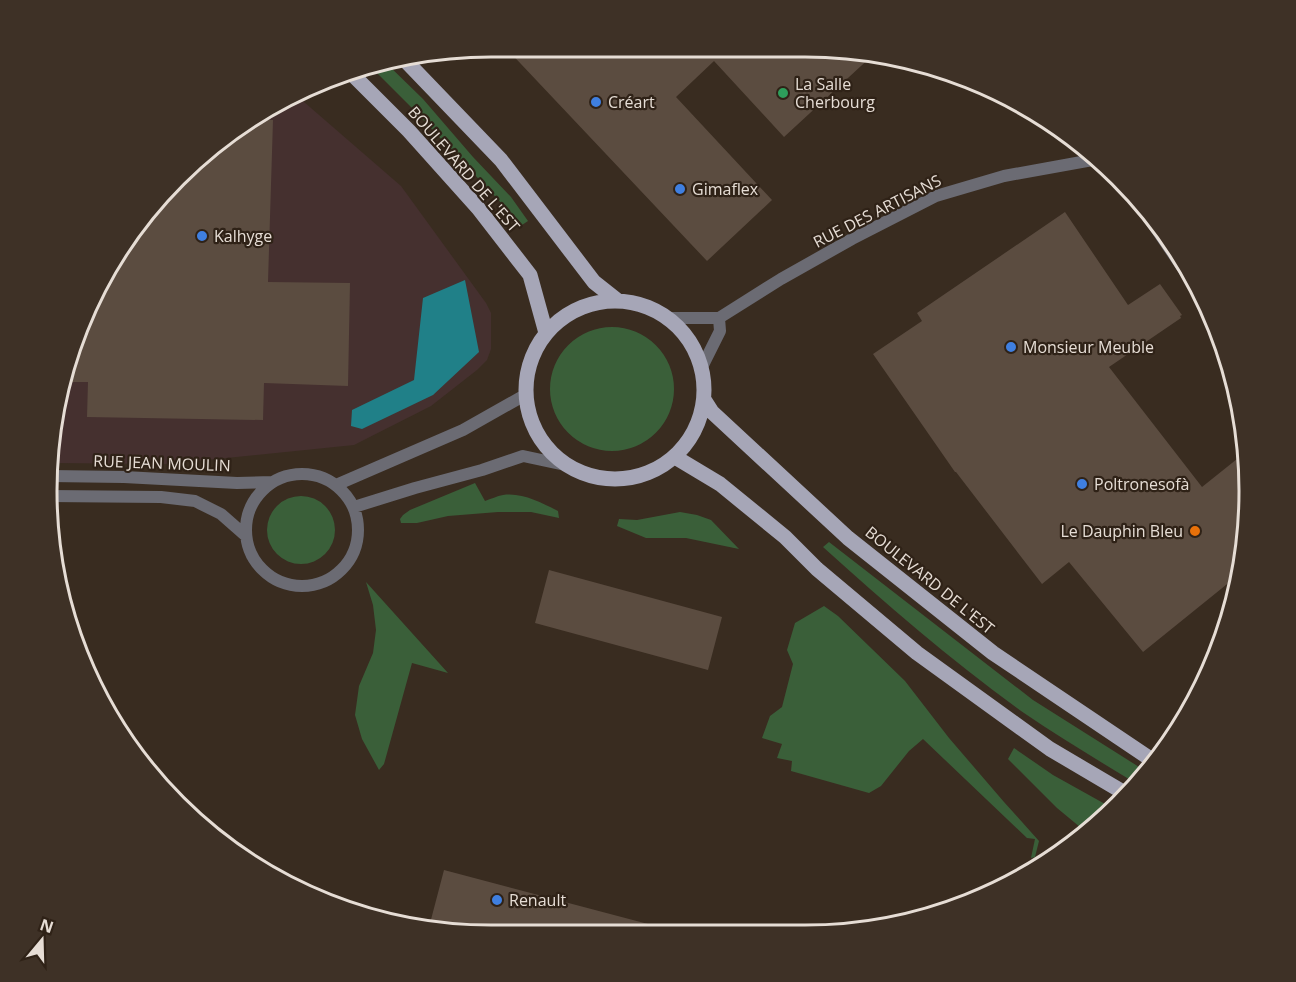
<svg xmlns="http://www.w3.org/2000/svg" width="1296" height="982" font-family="'Open Sans',sans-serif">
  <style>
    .industrial { fill: #45302f }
    .green { fill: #3a5f39 }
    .water { fill: #208088 }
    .building { fill: #5b4c40 }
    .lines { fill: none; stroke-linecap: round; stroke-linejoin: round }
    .minor { stroke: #6b6b73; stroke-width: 12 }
    .primary { stroke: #a6a6b7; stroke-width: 15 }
    .leisure-dot { fill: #2e9e5b; stroke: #2f2217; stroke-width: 2 }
    .shop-dot { fill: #3f7fe0; stroke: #2f2217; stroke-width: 2 }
    .food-dot { fill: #e8710a; stroke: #2f2217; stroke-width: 2 }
    .labels { text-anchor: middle; stroke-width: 4.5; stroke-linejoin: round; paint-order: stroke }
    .poi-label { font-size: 16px; fill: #e6ddd5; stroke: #2f2217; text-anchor: start }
    .street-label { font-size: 16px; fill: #e6ddd5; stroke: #2f2217 }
    .rim { fill: none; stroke: #e6ddd5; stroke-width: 3 }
  </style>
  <rect width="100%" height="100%" fill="#392c20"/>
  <path class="industrial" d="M296,95L401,186L486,303L491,313V349L487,360L477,370L431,406L354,445L167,464L51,463L55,404L93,294L176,177L268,106Z"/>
  <path class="green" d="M384,61L423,99L473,157L511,197L528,221L522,225L412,108L369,65Z
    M550 389a62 62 0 1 1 124 0a62 62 0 1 1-124 0Z
    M475,483L485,501C491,499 497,496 503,495C522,492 542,503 558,511L559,518L531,512H498L448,516L417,523H401L400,519L403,515L410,510Z
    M267 530a34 34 0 1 1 68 0a34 34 0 1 1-68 0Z
    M680,512L697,515L711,520L739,549L686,538H646L617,526L619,519L637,520Z
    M829,542L1033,700L1147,772L1137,784C1099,761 1061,738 1024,713C953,662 887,605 823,547Z
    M366,582L448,673L412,663L384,764L379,770L362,739L355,715L359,686L373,653L376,630L373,605Z
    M824,606L838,616L905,681L949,738L1004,802L1039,841L1035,857L1031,858L1035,839L1027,838L923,739L909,751L881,786L869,793L791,771L792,761L777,758L782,744L762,738L770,716L782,707L793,664L787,650L795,623Z
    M1014,748L1053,775L1114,809L1086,832L1057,808L1008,759Z"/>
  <path class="water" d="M465,280L479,352L433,395L362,429L351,426L352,410L414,380L423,298Z"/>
  <path class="building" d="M505,47H834L874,54L784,137L714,61L676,97L772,200L707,261Z
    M252,119L273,120L268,282L350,283L348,386L264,383L263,420L87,417L88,382H63L92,294L176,177Z
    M1065,212L1128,305L1160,284L1182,315L1180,316L1181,318L1109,367L1202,487L1237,459L1248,473L1250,491L1242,572L1143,652L1069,562L1042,584L956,472H955L873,354L922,321L917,313Z
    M549,570L722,617L708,670L535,623Z
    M444,870L648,924L647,932H433L428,931Z"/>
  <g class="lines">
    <path class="minor" d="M1128,187L1203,298
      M668,318H719L781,279L852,239L936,196L1004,176L1098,159
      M702,367L720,331L719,318
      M246 530a56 56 0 1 1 112 0a56 56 0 1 1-112 0Z
      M50,476L124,477L237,483L272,482
      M336,485L463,430L525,395
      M49,496L161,497L195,501L221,514L246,536
      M354,507L415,488L482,470L523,456L565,465"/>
    <path class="primary" d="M403,58L501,160L594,282L618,301
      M350,72L409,131L478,208L530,275L546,333
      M526 390a89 89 0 1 1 178 0a89 89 0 1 1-178 0Z
      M705,401L712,412L848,538L993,653L1155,762
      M675,457L720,484L785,537L817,569L917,653L1050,749L1128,795"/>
  </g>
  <circle class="leisure-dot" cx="783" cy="93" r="6"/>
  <g class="shop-dot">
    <circle cx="596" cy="102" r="6"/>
    <circle cx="680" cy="189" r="6"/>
    <circle cx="202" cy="236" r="6"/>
    <circle cx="1011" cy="347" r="6"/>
    <circle cx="1082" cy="484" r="6"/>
    <circle cx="497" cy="900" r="6"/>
  </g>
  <circle class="food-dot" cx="1195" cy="531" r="6"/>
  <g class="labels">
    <g class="poi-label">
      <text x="795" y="90">La Salle<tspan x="795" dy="18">Cherbourg</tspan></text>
      <text x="608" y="108">Créart</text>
      <text x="692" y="195">Gimaflex</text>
      <text x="214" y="242">Kalhyge</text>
      <text x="1023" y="353">Monsieur Meuble</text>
      <text x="1094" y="490">Poltronesofà</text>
      <text x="1183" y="537" text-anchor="end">Le Dauphin Bleu</text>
      <text x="509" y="906">Renault</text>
    </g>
    <g class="street-label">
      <text transform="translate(464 169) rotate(49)" y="6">BOULEVARD DE L'EST</text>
      <text transform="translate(877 211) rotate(-27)" y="6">RUE DES ARTISANS</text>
      <text transform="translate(162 463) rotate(2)" y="6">RUE JEAN MOULIN</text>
      <text transform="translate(930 580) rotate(39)" y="6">BOULEVARD DE L'EST</text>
    </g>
  </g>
  <path d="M0 0H1296V982H0ZM491 57H805A434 434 0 0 1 1239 491V491A434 434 0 0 1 805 925H491A434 434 0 0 1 57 491V491A434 434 0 0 1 491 57Z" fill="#3e3126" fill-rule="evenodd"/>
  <path class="rim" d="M491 57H805A434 434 0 0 1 1239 491V491A434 434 0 0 1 805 925H491A434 434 0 0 1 57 491V491A434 434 0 0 1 491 57Z"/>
  <g transform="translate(42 940) rotate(19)" stroke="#2f2217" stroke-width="4.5" paint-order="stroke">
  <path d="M0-4.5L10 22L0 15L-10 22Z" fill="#e6ddd5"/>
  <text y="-9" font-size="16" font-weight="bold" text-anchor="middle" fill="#e6ddd5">N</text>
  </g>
</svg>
